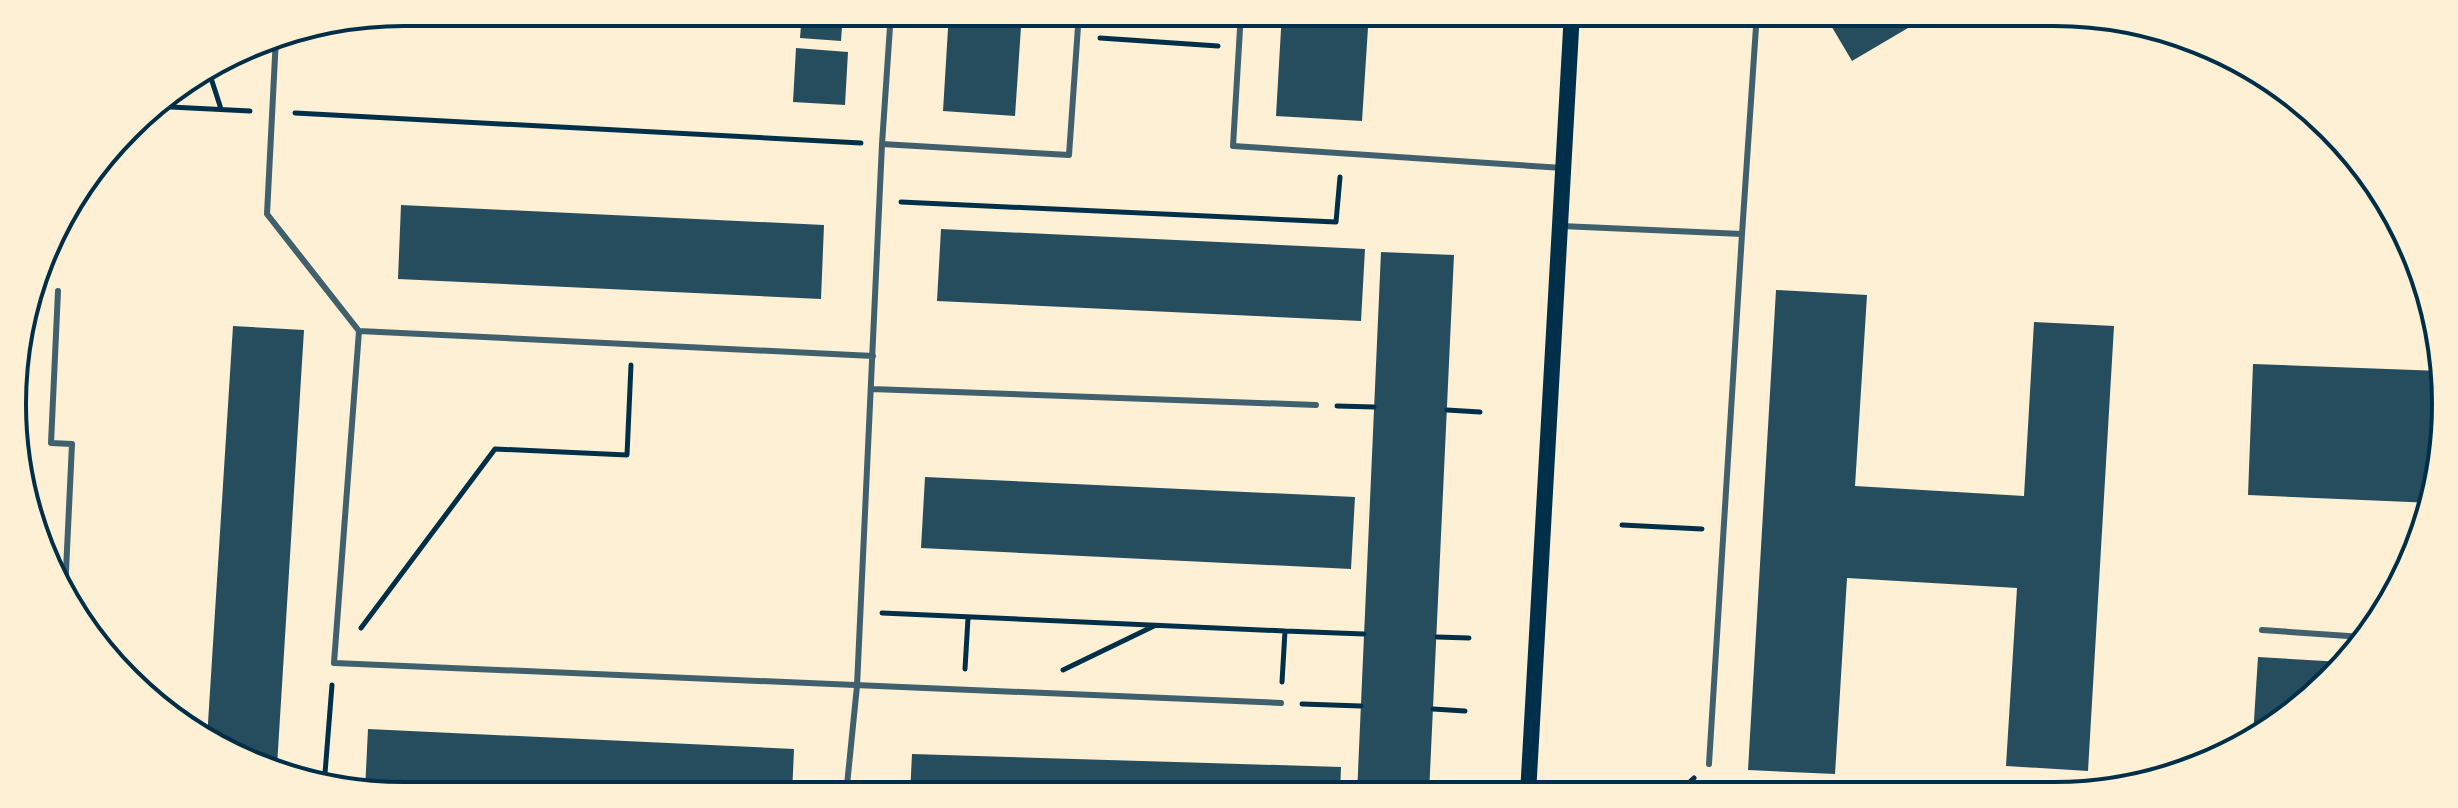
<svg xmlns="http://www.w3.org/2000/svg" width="2458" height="808" font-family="'Alegreya Sans',sans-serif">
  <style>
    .building { fill: #264d5e }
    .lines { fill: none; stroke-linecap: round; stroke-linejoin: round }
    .path { stroke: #003049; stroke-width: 5 }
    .service { stroke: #3f606c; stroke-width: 6 }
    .secondary { stroke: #003049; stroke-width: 16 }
    .rim { fill: none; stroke: #003049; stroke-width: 4 }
  </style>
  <rect width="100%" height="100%" fill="#fdf0d5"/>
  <path class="building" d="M802,12H843L841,41L800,38Z
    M949,12H1022L1015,116L943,111Z
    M1282,12H1369L1362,121L1276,116Z
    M1823,12H1899L1908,28L1852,61Z
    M796,48L848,52L845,105L793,102Z
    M401,205L824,225L821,299L398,279Z
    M941,229L1365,249L1361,321L937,301Z
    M1381,252L1454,255L1429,794H1357Z
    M1776,290L1867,295L1855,486L2024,496L2034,322L2114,326L2088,771L2006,766L2017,588L1847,578L1835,774L1748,770Z
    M233,326L304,330L277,766H265L207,739Z
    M2253,364L2441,371L2433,503L2248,495Z
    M925,477L1355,497L1351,569L921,548Z
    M2258,657L2342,662L2313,698L2253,736Z
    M368,729L794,749L792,795L404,796L365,791Z
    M912,754L1341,767L1340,794L910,795Z"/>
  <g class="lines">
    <path class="path" d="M1100,38L1218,46
      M211,78L221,109
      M151,106L250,111
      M295,113L861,143
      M901,202L1336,222L1340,177
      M1337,406L1374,407
      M1447,410L1480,412
      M1622,525L1702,529
      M882,613L1285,631L1282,682
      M361,628L495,449L627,455L631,365
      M1285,631L1364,634
      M1437,637L1469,638
      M965,669L968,618
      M1063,670L1154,626
      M1302,704L1361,706
      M1433,709L1465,711
      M324,786L332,685
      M1677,794L1694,778"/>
    <path class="service" d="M1241,12L1233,146L1563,168
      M276,37L267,214L359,331
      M882,144L891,12
      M1561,226L1742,234L1757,12
      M58,291L51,443L72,444L65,592
      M873,356L359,331L334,663L1281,703
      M871,389L1316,405
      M2262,630L2363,637
      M1709,764L1742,234
      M846,795L857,686L882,144L1069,155L1079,12"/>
    <path class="secondary" d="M1528,794L1572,12"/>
  </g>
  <path d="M0 0H2458V808H0ZM404 26H2054A378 378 0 0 1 2432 404V404A378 378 0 0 1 2054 782H404A378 378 0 0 1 26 404V404A378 378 0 0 1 404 26Z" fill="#fdf0d5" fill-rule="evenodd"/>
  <path class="rim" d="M404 26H2054A378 378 0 0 1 2432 404V404A378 378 0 0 1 2054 782H404A378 378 0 0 1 26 404V404A378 378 0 0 1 404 26Z"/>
</svg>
